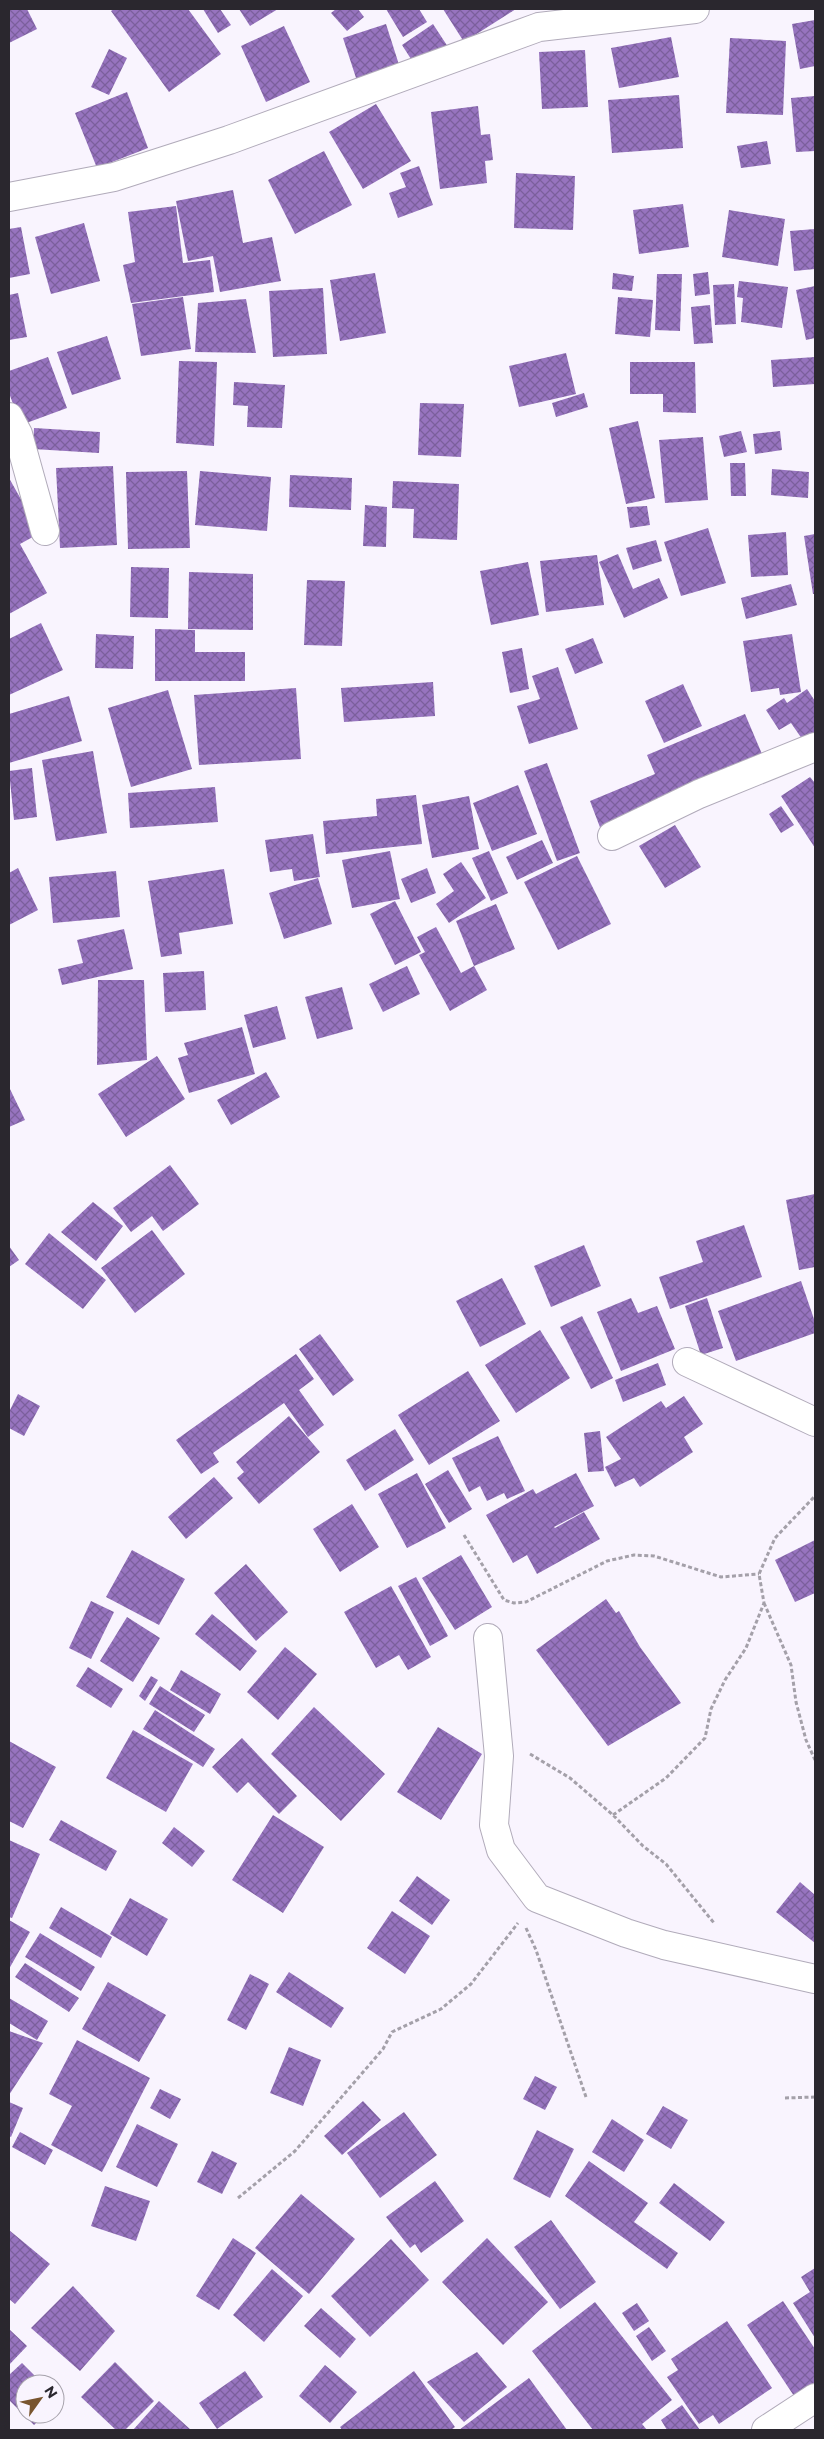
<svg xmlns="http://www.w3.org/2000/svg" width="824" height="2439" font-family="Montserrat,sans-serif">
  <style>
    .building { fill: url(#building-cross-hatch) }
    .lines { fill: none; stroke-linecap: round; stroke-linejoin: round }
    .minor-casing { stroke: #b1abba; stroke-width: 30 }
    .path { stroke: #a4a0a9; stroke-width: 3; stroke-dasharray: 4 2.5; stroke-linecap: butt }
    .minor { stroke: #fff; stroke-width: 28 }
  </style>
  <defs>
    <pattern id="building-cross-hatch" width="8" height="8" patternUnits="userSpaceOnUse" patternTransform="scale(1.25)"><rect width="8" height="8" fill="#9774bf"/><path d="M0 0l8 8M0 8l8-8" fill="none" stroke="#7b5f9c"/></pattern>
  </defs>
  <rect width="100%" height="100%" fill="#f9f4fe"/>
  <path class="building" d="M9,9H27L37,29L9,43Z
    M114,9H188L221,54L169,92L111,11Z
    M203,9H220L231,25L218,33Z
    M239,9H278L250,26Z
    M336,9H358L364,17L347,31L331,13Z
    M386,9H419L427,22L403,37Z
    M443,9H516L464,42Z
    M815,20V66L800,69L792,24Z
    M386,24L401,71L358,84L343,38Z
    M433,24L450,50L418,70L402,45Z
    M284,26L310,82L266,102L241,46Z
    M671,37L679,77L619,88L611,48Z
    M730,38L786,41L783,115L726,113Z
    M109,49L127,58L109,95L91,87Z
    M585,50L588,107L542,109L539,52Z
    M127,92L148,148L97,168L75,113Z
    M679,95L683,148L612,153L608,100Z
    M815,96V151L796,152L791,98Z
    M376,104L411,161L363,189L329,132Z
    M478,106L481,135L490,134L493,160L485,161L487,183L440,189L431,112Z
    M767,141L771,164L741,168L737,146Z
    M324,151L352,205L295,234L268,180Z
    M419,166L433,205L398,218L389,193L406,187L400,173Z
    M516,173L575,176L573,230L514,228Z
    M233,190L243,243L272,237L281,281L220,292L213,256L188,261L176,201Z
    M683,204L689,247L639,254L633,210Z
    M176,206L183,263L210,260L214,292L131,303L123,265L135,262L128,212Z
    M729,210L785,219L778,266L722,257Z
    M84,223L100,281L51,294L35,237Z
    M21,227L30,274L9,278V229Z
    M815,229V269L794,271L790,231Z
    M708,272L710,294L695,296L693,274Z
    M375,273L386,333L340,341L330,280Z
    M613,273L634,276L632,291L612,289Z
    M657,274H682L680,331L655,330Z
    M739,281L788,287L782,328L741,322L743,298L737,297Z
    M734,284L736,324L715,325L713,285Z
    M815,286V338L806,340L796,290Z
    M323,288L327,354L273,357L269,291Z
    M18,293L27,337L9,340V295Z
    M183,297L191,349L141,356L132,304Z
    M618,297L653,300L650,337L615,334Z
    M246,299L256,353L195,352L198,303Z
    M710,305L713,343L694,344L691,307Z
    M107,336L121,379L72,395L57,352Z
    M566,353L576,394L519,407L509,366Z
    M48,357L67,408L21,425L9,393V371Z
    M815,357V384L773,387L771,360Z
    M179,361L217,362L214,446L176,443Z
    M630,362H695L696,413L663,412V394H630Z
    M234,382L285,385L282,428L247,427L248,406L233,405Z
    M584,393L588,407L556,417L552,403Z
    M420,403L464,404L461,457L418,455Z
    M638,421L655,498L626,504L609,428Z
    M34,428L100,432L99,453L33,449Z
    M741,431L747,452L724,457L719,436Z
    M780,431L782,450L755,454L753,434Z
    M703,437L708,500L665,503L659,440Z
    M730,463H745L746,496H731Z
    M113,466L117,545L60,548L56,468Z
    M772,469L809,472L808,498L771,495Z
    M187,471L190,548L128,549L126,472Z
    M200,471L271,477L267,531L195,525Z
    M290,475L352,478L351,510L289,507Z
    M9,478L40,533L20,544L47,593L9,614Z
    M393,481L459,484L457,540L413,538L414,509L392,508Z
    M365,505L387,507L386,547L363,546Z
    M647,506L650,525L630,528L627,507Z
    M708,528L726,583L681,596L664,542Z
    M786,532L788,575L751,577L748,535Z
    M815,534V594H813L804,536Z
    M656,540L662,561L633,570L626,548Z
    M618,554L633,589L659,578L668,598L624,618L599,562Z
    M597,555L604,605L546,612L540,561Z
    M528,562L539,615L491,625L480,571Z
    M131,567L169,568L168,618L130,617Z
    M189,572L253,574V630L188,629Z
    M307,580L345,581L342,646L304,645Z
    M791,584L797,605L746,619L741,598Z
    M41,623L63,670L9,695V639Z
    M155,629L195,630V652H245V681H155Z
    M96,634L134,636L133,669L95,668Z
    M792,634L801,692L780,695L779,688L751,692L743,641Z
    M593,638L603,663L575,674L565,649Z
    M522,648L529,689L510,693L502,652Z
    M558,667L578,729L529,744L517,706L540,699L532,676Z
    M433,682L435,716L344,722L341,688Z
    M683,684L702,726L664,743L645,701Z
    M296,688L301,759L199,765L194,695Z
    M807,689L815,701V745L809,749L791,723L779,730L766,710L784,698L787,703Z
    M168,690L192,769L131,787L108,708Z
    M69,696L82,741L9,763V714Z
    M745,714L765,761L601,830L590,801L655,774L647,755Z
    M93,751L107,833L56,841L42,760Z
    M547,763L580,853L557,861L524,771Z
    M32,768L37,817L14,820L9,771Z
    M810,777L815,783V848L781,796Z
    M518,785L537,834L492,851L473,803Z
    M215,787L218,822L130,828L128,793Z
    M416,795L422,844L326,854L323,821L377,816L376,799Z
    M469,796L479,849L432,858L422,805Z
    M781,806L794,825L781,833L769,814Z
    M675,825L701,867L665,888L639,846Z
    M313,834L320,877L294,881L292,869L270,872L265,840Z
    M542,840L553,863L517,880L506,857Z
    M390,851L400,899L352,908L342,860Z
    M489,851L508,893L491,901L472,858Z
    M577,856L611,924L558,950L524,882Z
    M461,862L486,898L449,923L436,904L454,891L443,874Z
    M18,868L38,910L9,925V873Z
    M427,868L436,893L411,903L401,879Z
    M224,869L233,924L179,933L182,954L161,957L148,881Z
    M116,871L120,917L53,923L49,877Z
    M318,878L332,924L284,939L269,893Z
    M395,901L421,952L395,965L370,914Z
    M496,904L515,949L474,966L456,921Z
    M436,927L461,973L474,966L487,990L450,1011L419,955L425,952L417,937Z
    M124,929L133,969L62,985L58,969L83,963L77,940Z
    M407,966L420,994L383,1012L369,984Z
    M204,971L206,1010L165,1012L163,973Z
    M98,980H144L147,1060L97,1065Z
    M342,987L353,1029L317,1039L305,997Z
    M277,1006L286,1039L253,1048L244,1015Z
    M242,1027L255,1074L189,1093L178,1058L188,1055L184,1043Z
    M157,1056L185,1099L126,1137L98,1094Z
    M266,1072L280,1097L231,1125L217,1100Z
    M9,1087L25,1120L9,1127Z
    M170,1165L199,1204L163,1231L152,1216L131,1232L113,1208Z
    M815,1194V1267L799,1270L786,1200Z
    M93,1202L123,1226L96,1261L61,1232Z
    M744,1225L762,1277L670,1309L659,1277L703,1262L696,1241Z
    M152,1230L185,1274L135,1313L101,1268Z
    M49,1233L106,1280L83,1309L25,1264Z
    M584,1245L601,1286L551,1307L534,1266Z
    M9,1246L19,1260L9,1267Z
    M502,1278L526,1324L480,1347L456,1301Z
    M801,1281L815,1322V1333L736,1361L718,1311Z
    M631,1298L638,1313L657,1306L675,1349L621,1371L597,1312Z
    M707,1298L723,1348L701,1355L685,1306Z
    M582,1316L613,1378L591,1389L560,1327Z
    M540,1330L570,1378L516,1413L485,1365Z
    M320,1334L354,1380L333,1396L299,1349Z
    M296,1354L314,1379L299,1390L324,1425L308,1437L284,1403L213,1453L219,1462L201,1474L176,1440Z
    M658,1363L666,1385L623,1402L615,1380Z
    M468,1371L500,1421L429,1465L398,1415Z
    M18,1394L40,1406L24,1436L9,1428V1412Z
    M684,1396L703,1424L684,1437L693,1452L640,1487L634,1478L615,1487L605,1467L621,1459L606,1437L661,1401L666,1408Z
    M289,1416L320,1452L259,1504L237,1478L244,1472L236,1462Z
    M395,1429L414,1460L365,1491L346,1460Z
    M600,1431L604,1471L588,1472L584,1433Z
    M498,1436L525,1491L507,1499L504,1493L487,1501L480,1486L469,1492L452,1458Z
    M448,1470L472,1509L449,1523L425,1484Z
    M417,1473L446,1528L407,1548L378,1494Z
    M576,1473L594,1506L554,1527L555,1528L584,1512L600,1539L537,1574L527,1555L513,1563L486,1515L533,1489L536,1494Z
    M214,1477L233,1498L186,1539L168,1517Z
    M352,1504L379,1547L340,1572L313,1529Z
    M815,1540V1593L795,1602L775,1560Z
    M132,1550L185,1579L159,1625L106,1597Z
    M461,1555L492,1607L455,1630L422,1578Z
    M246,1564L288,1612L256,1641L214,1593Z
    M416,1577L448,1636L430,1646L398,1586Z
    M391,1586L431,1657L408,1670L399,1655L376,1668L344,1612Z
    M606,1599L616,1613L619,1611L640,1647L681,1703L608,1746L536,1650Z
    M91,1601L114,1612L91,1659L69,1648Z
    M212,1614L257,1651L240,1671L195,1634Z
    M127,1617L160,1638L133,1682L100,1661Z
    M285,1647L317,1674L278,1720L247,1692Z
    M88,1667L123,1689L111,1708L76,1686Z
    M181,1670L221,1694L210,1714L170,1690Z
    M151,1676L158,1680L145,1701L139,1696Z
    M160,1686L205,1715L194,1732L149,1704Z
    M314,1707L385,1774L341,1821L271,1754Z
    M155,1710L215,1749L203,1767L143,1729Z
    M438,1727L482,1754L441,1820L397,1792Z
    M133,1730L193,1764L166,1812L106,1778Z
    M242,1738L297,1796L279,1814L248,1782L237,1793L212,1767Z
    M9,1741L56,1767L23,1828L9,1821Z
    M273,1815L324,1847L283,1913L232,1880Z
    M61,1820L117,1851L106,1871L49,1840Z
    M174,1827L205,1851L192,1867L162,1843Z
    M9,1840L40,1854L12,1918L9,1917Z
    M417,1876L450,1900L432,1925L399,1901Z
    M800,1882L815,1895V1943L776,1912Z
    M130,1898L168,1919L147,1956L110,1934Z
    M61,1907L112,1937L101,1958L49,1928Z
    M392,1911L430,1936L405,1974L367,1948Z
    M9,1920L30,1932L9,1969Z
    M40,1933L95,1967L81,1991L25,1957Z
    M25,1963L79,1998L69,2012L15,1977Z
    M289,1972L344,2008L331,2028L276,1992Z
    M250,1974L269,1984L246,2030L227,2020Z
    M108,1982L166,2015L139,2062L82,2029Z
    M9,1998L48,2021L37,2040L9,2023Z
    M9,2031L43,2043L9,2095Z
    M77,2040L150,2078L102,2172L51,2145L72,2106L49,2094Z
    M289,2047L321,2060L303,2106L270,2093Z
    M535,2076L557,2087L545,2110L523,2099Z
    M160,2089L181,2099L170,2119L150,2108Z
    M363,2101L381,2120L342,2155L324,2136Z
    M9,2102L23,2108L11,2137L9,2136Z
    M663,2106L688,2120L671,2149L646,2134Z
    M404,2112L437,2155L380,2198L347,2153Z
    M612,2119L644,2140L624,2172L592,2152Z
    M137,2124L178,2144L157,2187L116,2167Z
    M537,2130L574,2149L550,2198L513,2179Z
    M20,2132L53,2150L45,2165L12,2147Z
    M212,2151L237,2163L222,2194L197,2182Z
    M589,2161L648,2203L634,2222L678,2253L667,2269L565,2196Z
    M435,2181L464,2221L421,2253L415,2244L410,2248L386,2217Z
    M674,2183L725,2222L710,2241L659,2203Z
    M105,2186L150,2201L136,2241L91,2226Z
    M301,2194L355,2239L309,2294L255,2248Z
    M551,2220L596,2282L560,2309L514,2247Z
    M9,2230L50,2264L15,2304L9,2299Z
    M233,2238L256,2253L219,2310L196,2296Z
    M487,2238L548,2302L503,2345L442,2282Z
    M391,2239L429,2280L370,2337L331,2296Z
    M815,2268V2338L793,2303L810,2292L801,2277Z
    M272,2269L303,2296L264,2342L233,2315Z
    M73,2286L115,2331L80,2371L31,2328Z
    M783,2301L815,2349V2382L794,2396L747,2325Z
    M595,2302L672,2400L642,2424L647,2430H593L532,2351Z
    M637,2303L649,2321L634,2331L622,2313Z
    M321,2308L356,2339L340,2358L304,2326Z
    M727,2321L772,2388L719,2424L713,2415L699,2424L667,2377L678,2370L671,2359Z
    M649,2327L666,2351L652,2361L636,2336Z
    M9,2329L27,2346L9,2365Z
    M477,2352L507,2387L464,2422L427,2382Z
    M115,2362L154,2401L125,2430H116L81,2397Z
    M22,2363L43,2384H25V2414H45L34,2425L9,2400V2375Z
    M325,2365L357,2392L330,2423L299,2396Z
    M245,2371L263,2397L217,2429L199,2403Z
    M414,2371L455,2427L451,2430H342L340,2427Z
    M529,2378L567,2430H459Z
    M159,2401L191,2430H133Z
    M682,2405L700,2430H667L661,2420Z"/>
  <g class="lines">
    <g class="minor-casing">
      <path id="minor" d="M9,197L114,177L229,140L539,27L695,9
        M9,417L18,434L45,531
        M612,836L699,794L815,747
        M687,1362L815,1422
        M488,1638L499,1756L494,1825L501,1850L537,1898L626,1933L664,1945L815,1979
        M766,2430L815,2398"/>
    </g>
    <path class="path" d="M464,1535L504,1600L514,1603L526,1602L607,1561L634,1555L654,1556L721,1577L759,1574
      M764,1603L791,1665L796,1702L806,1740L815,1760
      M530,1754L570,1778L613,1815L643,1846L666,1864L714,1923
      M613,1815L666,1778L705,1738L711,1709L725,1680L746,1648L764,1603L759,1574L775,1538L815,1496
      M526,1928L536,1950L586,2097
      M785,2098L815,2097
      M238,2198L295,2151L383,2049L392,2032L441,2009L471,1984L518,1923"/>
    <use href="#minor" class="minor"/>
  </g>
  <rect width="824" height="2439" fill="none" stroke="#2a272e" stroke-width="20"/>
  <g transform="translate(40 2399) rotate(57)"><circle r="24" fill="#f9f4fe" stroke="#a6a2ab"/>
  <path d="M0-4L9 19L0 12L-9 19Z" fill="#79552f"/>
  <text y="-8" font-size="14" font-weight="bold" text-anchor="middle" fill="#2a272e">N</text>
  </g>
</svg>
